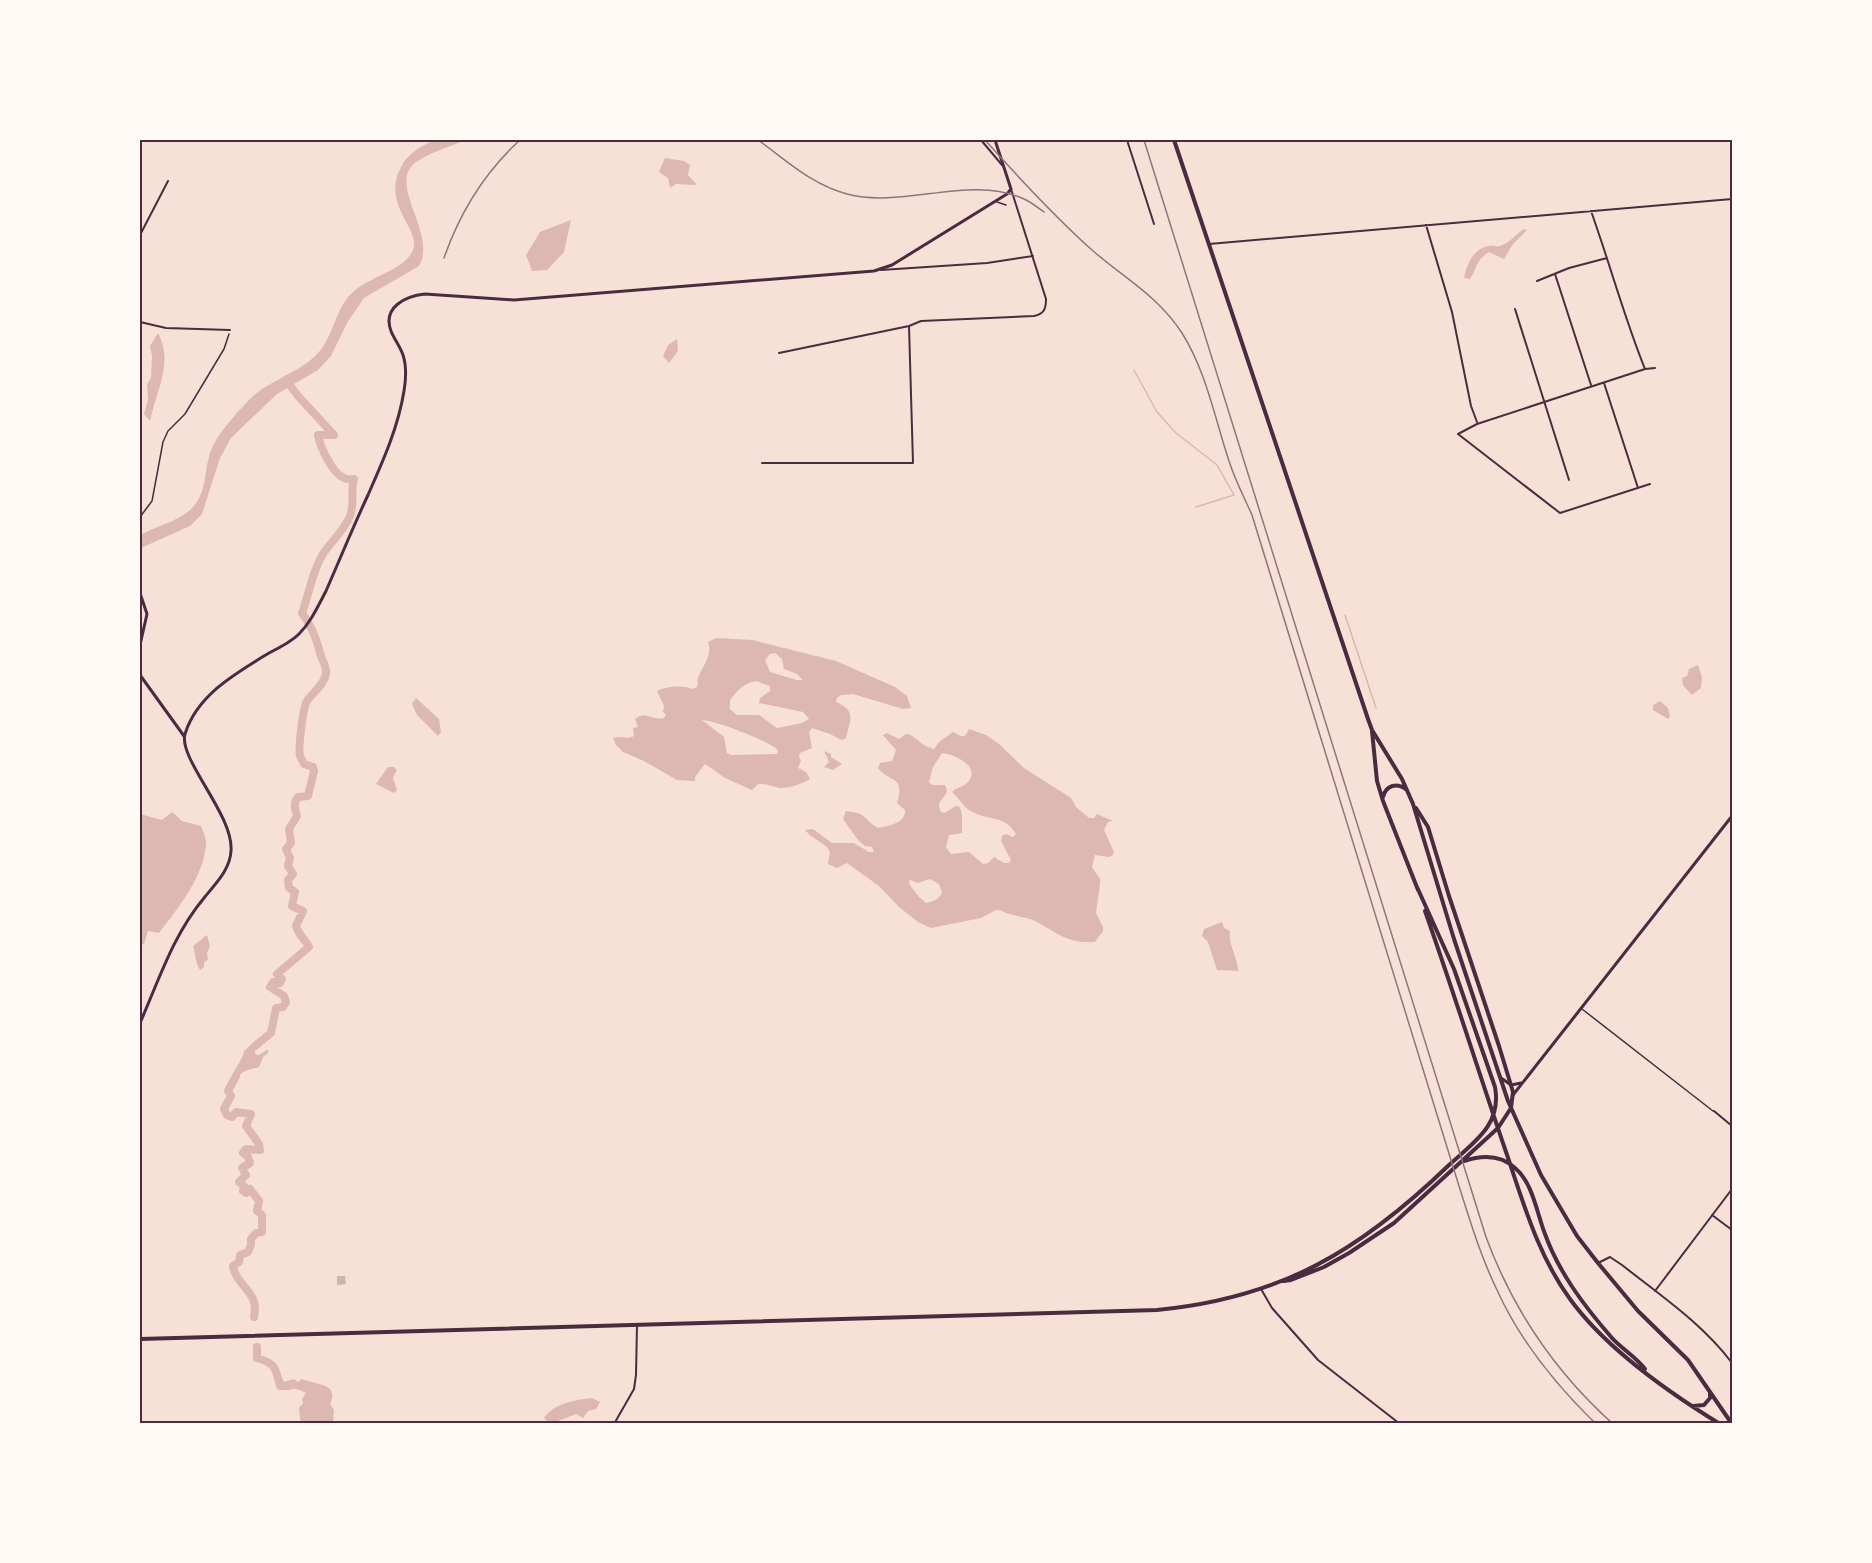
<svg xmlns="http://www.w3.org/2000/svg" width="1872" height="1563" font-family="Spectral,serif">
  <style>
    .water { fill: #dcb8b0; fill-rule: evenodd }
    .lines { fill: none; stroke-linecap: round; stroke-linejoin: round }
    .stream { stroke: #dcb8b0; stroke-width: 1.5 }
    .river { stroke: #dcb8b0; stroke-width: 8 }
    .building { fill: #ccb4b1 }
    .path { stroke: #4a2c40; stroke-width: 1.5 }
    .service { stroke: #4a2c40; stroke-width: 1.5 }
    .pedestrian { stroke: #4a2c40; stroke-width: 1.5 }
    .minor { stroke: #4a2c40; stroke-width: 2 }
    .tertiary { stroke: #4a2c40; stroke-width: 3 }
    .primary { stroke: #4a2c40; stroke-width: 4 }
    .rail { stroke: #8f747c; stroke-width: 1.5 }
    .neatline { fill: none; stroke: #4a2c40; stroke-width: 2 }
  </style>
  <rect width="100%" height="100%" fill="#f7e1d7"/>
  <path class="water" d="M435,140H467C451,146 431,152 416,162C386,184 438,234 419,266L364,298L347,323L331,356L318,370L277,394L231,438L220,458L202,514L190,526L141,548L140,546V535C155,527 181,520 192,508C207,493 204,471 210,453C217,433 237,413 251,398C271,379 300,373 319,352C334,335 335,309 352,293C368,277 402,271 412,252C424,231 380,206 401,167C408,153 421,146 435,140Z
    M665,158L684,161L690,165L688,175L697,185L676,184L670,188L668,178L659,172Z
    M571,220L564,252L547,270L532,271L526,255L540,232Z
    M1524,229L1527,230L1513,244L1504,259L1489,252C1475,261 1478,267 1470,279L1464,278C1467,264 1474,247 1490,246C1496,245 1494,247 1500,246C1510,243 1516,234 1524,229Z
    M158,333C174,363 156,391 150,421L144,414L148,400L147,384L151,378L152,356L150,346Z
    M677,339L678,351L669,363L663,356L668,345Z
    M716,638L752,640L836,661L895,687L907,696L911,708L903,709L853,694L841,695L837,698L836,702C857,711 850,720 846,738L842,740L830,734L812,728L809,732L812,748L800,753L799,757L801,761L798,768L806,772L810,779C805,783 789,788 782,788C775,788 768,783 758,784L752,790L725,778L705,764L695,777V781L677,780L644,761L623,752L616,745L613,738C620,735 627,740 634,736L633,728L638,727L635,719C645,710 653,721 664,718L666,715L663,712L664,706L657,691C666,686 684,685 693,689L697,687C698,684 697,681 698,678C702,666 713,656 708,642ZM775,653L782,659L784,669L797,674L803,680H797L770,672L765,660L770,654ZM756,681L770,686V691L760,698L759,703L803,712L809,719L802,723L777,728L759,715H737L730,709V700C737,691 744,683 756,681ZM702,720C714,720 769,741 778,750L777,754L731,755L727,753L724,737Z
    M1698,665L1702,677L1701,688L1692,695L1683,685L1682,678L1687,676L1689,669Z
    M416,698L439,719L441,732L438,736L417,715L412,704Z
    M1660,701L1668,708L1670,716L1668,719L1653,710V705Z
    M969,729L986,735L999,744L1024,768L1071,798L1076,807L1089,818H1094L1097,814L1113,821L1108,822L1104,830L1114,852L1112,856L1108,857L1095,855L1092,867L1100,879V884L1096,913L1103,927V931L1095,942C1065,944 1058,932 1033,920C1022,916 1010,916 1000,910H996L981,918L931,928L918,922L899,907L879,886L847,863L837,868L828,864C828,859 831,854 829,850C825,843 811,838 805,830L813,829L832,843H854L869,852H874L872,847L865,846L858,840L843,819L846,811C867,813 862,818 878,828C889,826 906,823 905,810L897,803C906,775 888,782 878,768L880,763L892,761L896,750L883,735L887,733L899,739L906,734C916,735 920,746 934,749L939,742L953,732L961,736H965ZM942,753C953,754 980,765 969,781C964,787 957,787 952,792C958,797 962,805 969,810C985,821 1005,814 1016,834L1013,837L1006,834L1002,836L1001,841L1011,860L1009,863H1004L994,857L988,863L983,864L969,852L951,854L946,847L949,835L962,833V815L960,807L956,806L944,813L940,811L939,804C943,796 950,794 945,785H932L929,782L933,767ZM930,879L939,884L942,892C939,900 934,901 926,903L919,897L909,884L910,880L918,883Z
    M824,751L831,754V757L842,764L833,770L824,767L829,762Z
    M388,767H394L397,770L393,778L397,790L394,793L376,784Z
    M172,812L182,821L201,826C203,832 207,839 206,845C203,878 178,908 159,933L148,931L144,944L140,945V814L162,820Z
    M1222,922L1224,928L1230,931C1228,946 1238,957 1238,971L1217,970L1208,942L1202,936L1204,929Z
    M207,935L210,946L207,953L208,960L204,962V967L200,970C195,962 196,955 193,946Z
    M259,1040L261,1043L255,1049V1054L259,1055L268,1049V1053L263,1057L259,1067C243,1071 241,1071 233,1085L230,1083C232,1070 243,1061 244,1051L255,1041Z
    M277,1370L284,1382L294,1379L298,1382L302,1379C316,1385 340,1383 330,1404L334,1410L333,1423H306L300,1420L299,1407L303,1404L302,1399L306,1393C299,1388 289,1389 280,1386Z
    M592,1398L600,1402L596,1409L588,1411L583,1418L576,1414L550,1424L544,1418C554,1403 576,1400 592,1398Z"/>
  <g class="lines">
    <path class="stream" d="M1134,370L1157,412L1176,433L1217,465L1234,495L1196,507
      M1345,615L1376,708"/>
    <path class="river" d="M254,1047L271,1033L276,1008L283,1007L286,1002L284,996L270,987L273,982L280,983L282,979L277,974L309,947C305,938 299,937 296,926L303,911L292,906L295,892L289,888L288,880L293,874L288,866L290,858L286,849L291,843L289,829L297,816C295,809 293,803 298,797L308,796L314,771L313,767L304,764C303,761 301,759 300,756C298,749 303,707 307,701C313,692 324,685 326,674C327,667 323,662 321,656C316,638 313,629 302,613C309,594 313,568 325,551C334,539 344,530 350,516C355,503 350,492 354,479C351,479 347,480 344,478C333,474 320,447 318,435H334L298,396L287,381
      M236,1076L228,1091L231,1096L224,1109L227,1115L232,1117L236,1112L251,1114L246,1126L259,1144L260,1150L246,1149L243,1153L248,1157L250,1163L242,1168L246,1175L239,1182L244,1186L243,1191L246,1193L250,1189L259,1201L257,1211L262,1215V1232L256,1233L251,1239V1245L248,1252L240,1255L239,1262L233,1266C237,1288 260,1291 254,1317
      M257,1347V1358C275,1363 276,1368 280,1386H289"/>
  </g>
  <path class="building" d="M337,1276H345L346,1284L337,1285Z"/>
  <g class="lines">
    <path class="path" d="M140,517L152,501L163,442L168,431L185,414L224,349L229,334"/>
    <path class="service" d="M997,202L1006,205"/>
    <path class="pedestrian" d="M1582,1009L1713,1111"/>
    <path class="minor" d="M981,140L1002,165
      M1127,140L1154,224
      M1591,211C1610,264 1624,317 1645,369
      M1426,225L1452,312L1471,406L1477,422
      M140,235L168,181
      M1209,244L1732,199
      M881,270L987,263L1033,256
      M1555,274L1591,385
      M1537,281L1569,268L1607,258
      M1515,309L1569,480
      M140,322L166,328L230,330
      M779,353L909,326L921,321L1034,316C1044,314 1046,309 1046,299L1011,189
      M1604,383L1638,488
      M762,463H913L909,326
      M1650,484L1560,513L1458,434L1477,424L1645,369L1655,368
      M1714,1111L1732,1126
      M1712,1215L1732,1230
      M1598,1263L1610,1257L1622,1265C1660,1295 1703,1324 1732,1363
      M1261,1289L1272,1308L1318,1360L1400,1424
      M1655,1291L1732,1189
      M614,1424L634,1389L636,1375L637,1325"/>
    <path class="tertiary" d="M140,593L147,614L140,645
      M140,675L184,736
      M140,1023C159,980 173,935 204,898C215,884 230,870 231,851C234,815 178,759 185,734C197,695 236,673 269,653C279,648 291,642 299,634C311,622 318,606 326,591C340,559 353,527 368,495C383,461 398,428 404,391C406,379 407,367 403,355C400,346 394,339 391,331C382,307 406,296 425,294L514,300L874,271L892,265L1007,194L1011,189L995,140
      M1501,1078L1511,1085L1521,1083
      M1513,1095L1732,816"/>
    <path class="primary" d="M1174,140L1368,719L1372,730L1402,779L1413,804L1454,939L1508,1101L1541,1175L1577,1236L1598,1263L1638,1311L1688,1360L1732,1424
      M1372,731L1377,781L1383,801L1418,890
      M1383,797C1386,785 1397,782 1407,790
      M1425,911C1453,990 1478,1070 1505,1149C1523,1201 1537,1254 1570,1299C1606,1349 1668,1392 1720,1424
      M1464,1161C1482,1155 1500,1154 1515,1168C1533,1183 1537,1214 1545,1234C1559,1273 1585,1307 1612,1338C1622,1349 1636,1357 1645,1369
      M1284,1281L1291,1280L1324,1267L1349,1253L1394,1223L1498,1128L1511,1108L1513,1092L1499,1046L1449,896L1428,827L1416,808
      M140,1339L1157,1310C1282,1298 1361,1250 1449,1165C1474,1142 1502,1125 1495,1087L1454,969L1417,887
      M1693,1406L1704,1405L1710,1398V1393"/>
    <path class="rail" d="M758,140C786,160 812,185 847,194C904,209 970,174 1024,199C1031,202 1037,207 1044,212
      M985,140C1019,178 1054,216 1092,250C1125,279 1157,295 1182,333C1206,371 1215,419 1229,461C1235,480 1244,497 1252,515L1459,1186C1470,1221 1481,1257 1497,1290C1520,1341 1556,1385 1596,1424
      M1144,140L1486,1237C1513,1310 1555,1372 1613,1424
      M444,258C460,212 484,173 520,140"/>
  </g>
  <rect width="1872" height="1563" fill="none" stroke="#fffaf5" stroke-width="282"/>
  <rect x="141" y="141" width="1590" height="1281" class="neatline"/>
</svg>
